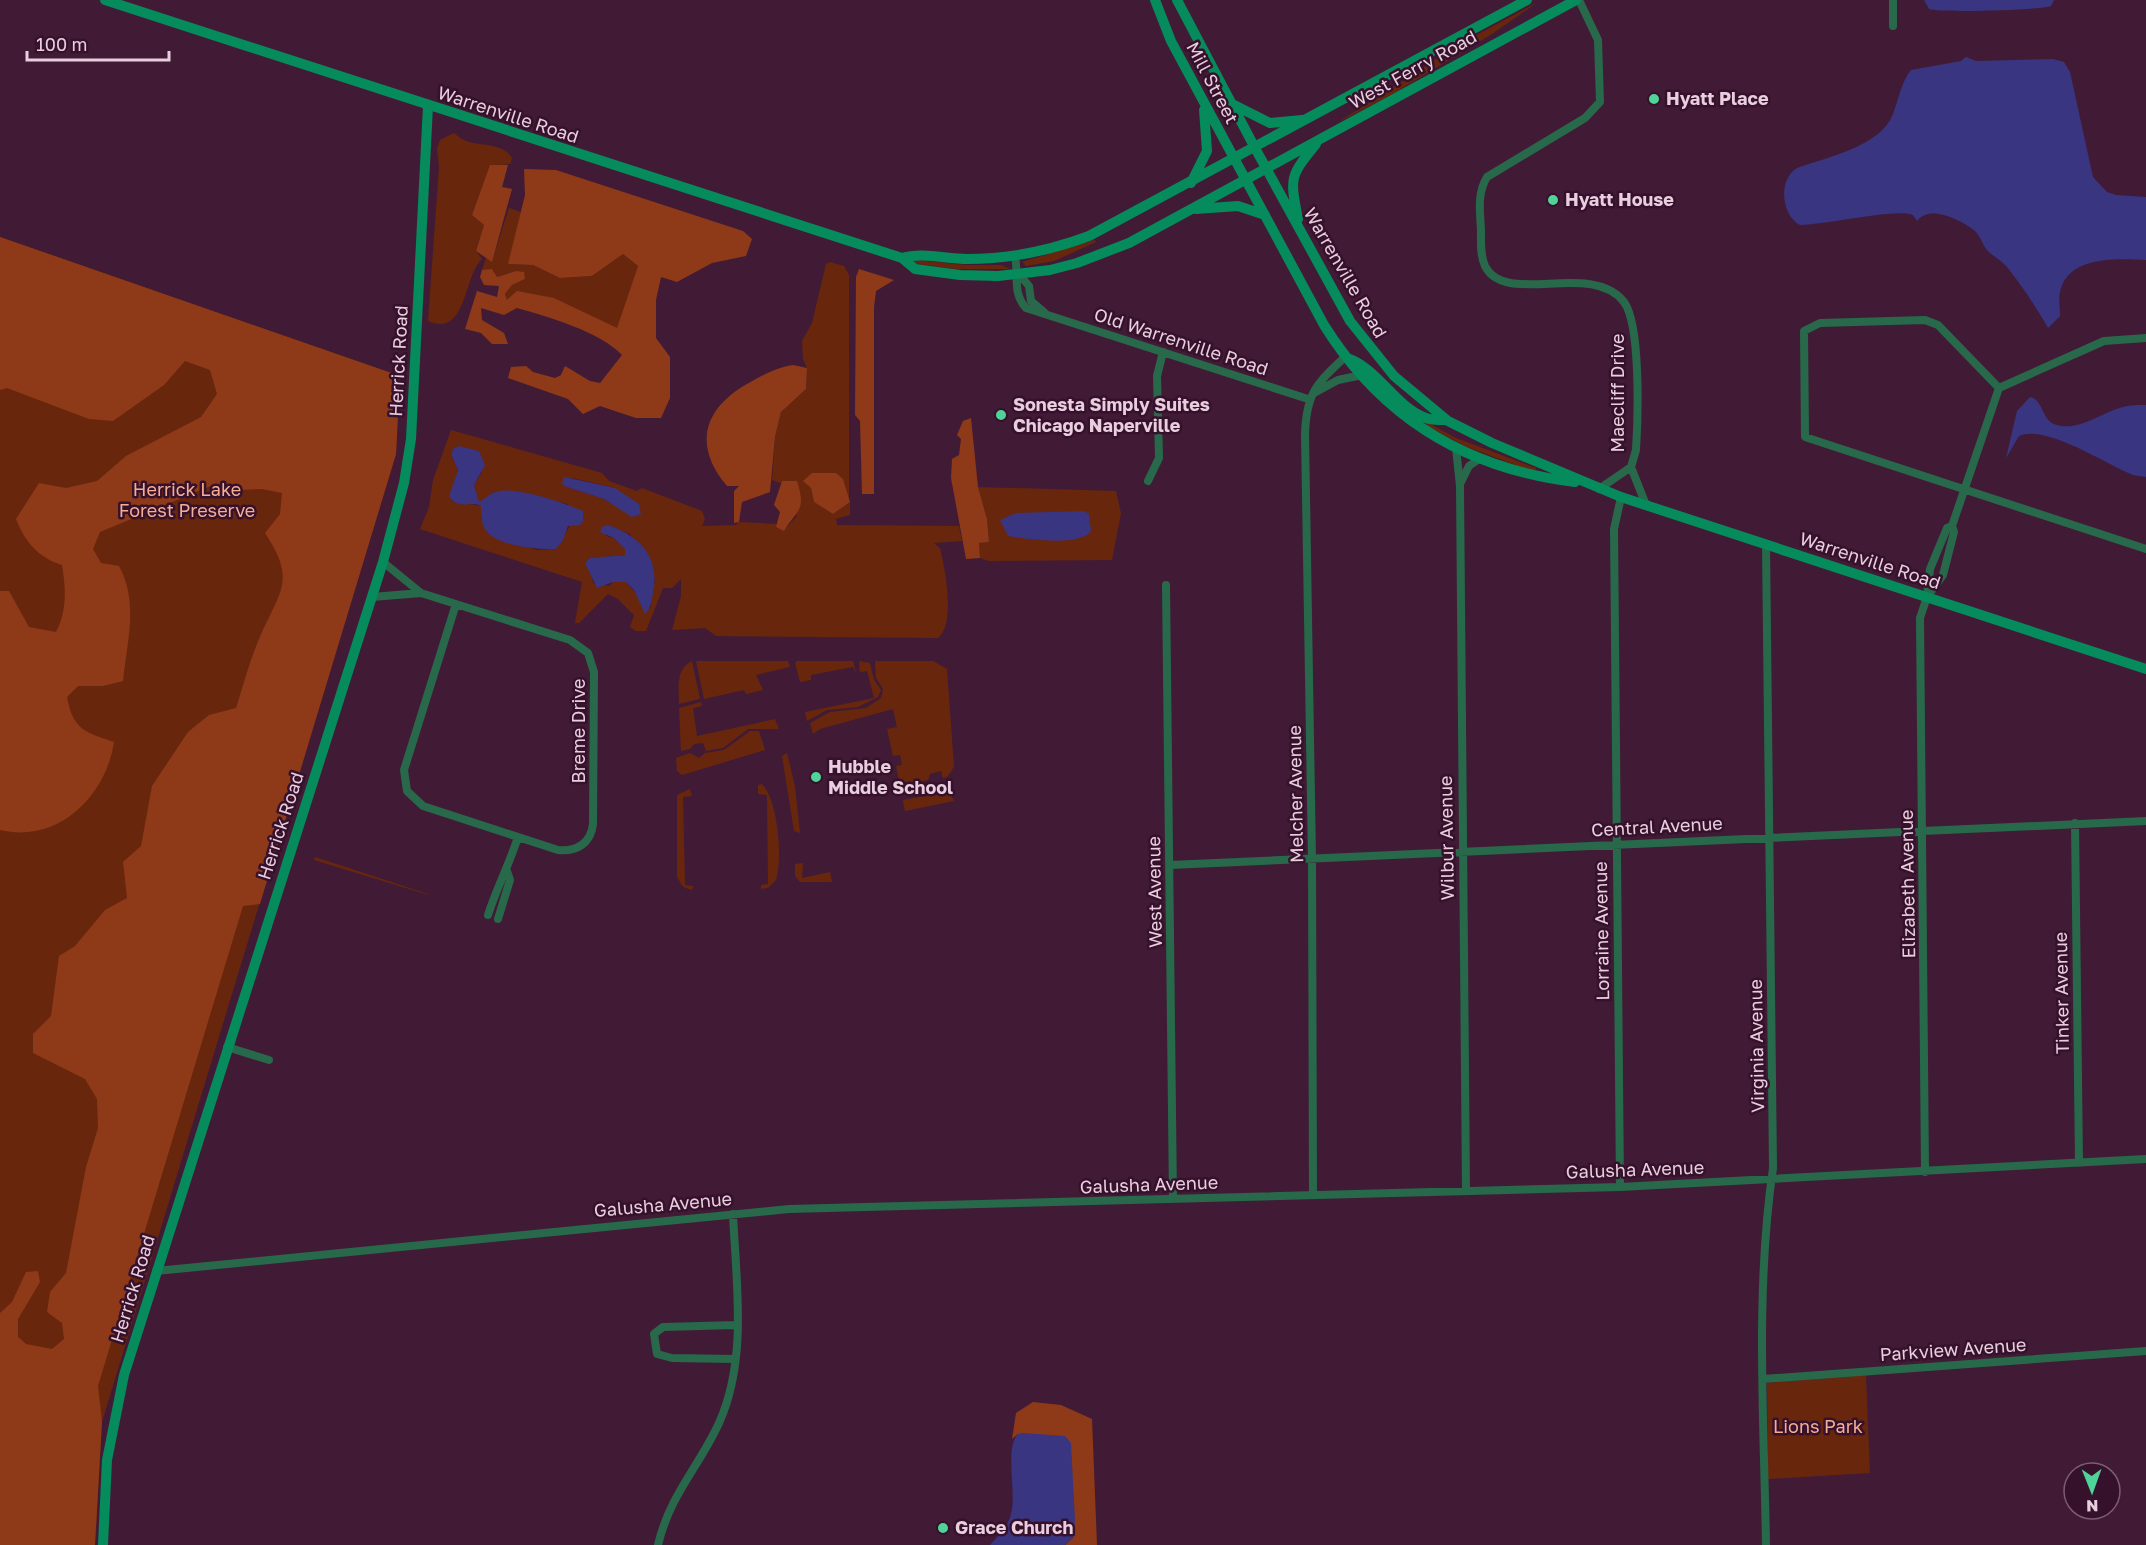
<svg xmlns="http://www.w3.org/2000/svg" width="2146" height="1545" font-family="'Golos Text',sans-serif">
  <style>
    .green { fill: #68270d; fill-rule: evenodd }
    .forest { fill: #8e3a18 }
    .water { fill: #393581 }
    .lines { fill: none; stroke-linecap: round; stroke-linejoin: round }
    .street { stroke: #28694b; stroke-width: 8 }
    .secondary { stroke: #058b5c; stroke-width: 10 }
    .poi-dot { fill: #50d398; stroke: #36112b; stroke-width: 2 }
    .labels { text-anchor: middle; stroke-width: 5; stroke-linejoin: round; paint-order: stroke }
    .street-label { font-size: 18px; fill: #e8cede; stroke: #36112b }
    .poi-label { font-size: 18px; font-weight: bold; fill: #e8cede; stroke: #36112b; text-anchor: start }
    .park-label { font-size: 18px; fill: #f5ad93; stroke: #36112b }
  </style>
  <rect width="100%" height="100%" fill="#411b35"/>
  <path class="green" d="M1538,2L1492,34L1394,93L1337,123L1460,44Z
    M454,133C458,136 461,139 466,141C480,146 504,143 512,158L510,164L490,166L472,215L484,225L476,251L482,259C463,277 467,338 428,321L439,167L437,149L440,140Z
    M509,208L521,212L509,264L533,265L560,278L592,276L623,254L638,266L617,329L507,300L505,294L512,285L525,279L516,271L497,277L492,270H482L486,258L492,261Z
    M0,237L400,376L396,454L102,1422L95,1545H0Z
    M1095,240L1096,242L1054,261L1026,266L1022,262Z
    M914,260L966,265H1001L1010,269H956L912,263Z
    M830,262L844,266L849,275V499L843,479L812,473L804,481L811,488L814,502L833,514L850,502V515L836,519L837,525L959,526L962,541L934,543L940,548C945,569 956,623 938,638L716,636L705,628L672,630L681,596V579L672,588H663L646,631H636L630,627L634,615L618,599L608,594L579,623H575L582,582L420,529L429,507L433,480L451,430L602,473L609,481L637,491L642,488L702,511L705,519L702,526L736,525L739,522L777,524L776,527L784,530L797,516L782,481L781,483L772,480L775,437L781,412L806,389L807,368L803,359L802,341L812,323L826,264ZM453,449L482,472L474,485L479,503L494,492L504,491L568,504L571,524L556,549L537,550L493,537L481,519V506L452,501L450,496L458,470L451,454ZM572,478L615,488L618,507L604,499L567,487ZM608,525L630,534L655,580L650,609L626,582H613L609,586L593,583L590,558L626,555L625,549L614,538L606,536Z
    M1390,396L1423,420L1456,438L1536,468L1535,472L1467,447L1431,428Z
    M978,487L1116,491L1121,513L1112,560L989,561L980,558L979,543L989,542L987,519Z
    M692,661L700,699L679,704C679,688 675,669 692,661Z
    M696,661H788L790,667L756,675L763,690L746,694L744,690L704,699Z
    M797,661H853L856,673L853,667L811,675V680L800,682L795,663Z
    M859,661L870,663L874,680L881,690L878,697L858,707L827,710L807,721L805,712L874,698L867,671L860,672Z
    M875,661H933L947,669L954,767L947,777L943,778L941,771L930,774L928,780L900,785L896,766L902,765L900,755L893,756L887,729L897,727L893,709L820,729L813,734L810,723L830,712L866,708L881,698L883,689L876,678Z
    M701,702L702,706L693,708L697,736L775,719L779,729H748L723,748L706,751L703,743L694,744L690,749L681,751L679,708Z
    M750,731H759L765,750L682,775L677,771L676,758L690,753L699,758L705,753L724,750Z
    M787,753L795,786L800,833L794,831L782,756Z
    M762,784C778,801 783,857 776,880L768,888L761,889V885L768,884L767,795L758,794V785Z
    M690,789L692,796L683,797L685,885L693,886L692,890L683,887L677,877V795Z
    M940,793L951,795L954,801L905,811L903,800Z
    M315,857L422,892L432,896L314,860Z
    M803,863L802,878L830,872L832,882H800L795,876V864Z
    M1866,1375L1870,1473L1768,1479L1767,1383Z"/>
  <path class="forest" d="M490,165H508L502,187L512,189L492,262L476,251L484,225L472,215Z
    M524,169L556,170L743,231L752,239L746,256L712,263L677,282L661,277L656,300V338L670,357V398L661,418H636L600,406L583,414L568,399L508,378L511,367L526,366L533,372L555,378L561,375L565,366L590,381L600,383L622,355C599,331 548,317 517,308L504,315L481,308L482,320L504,333L508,344H492L481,333L465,329L477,291L497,297L499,286L484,285L480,277L482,270L492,269L497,277L516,271L524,272L525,279L512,285L505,294L507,300L517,291L554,298L617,328L638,266L623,254L592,276L560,278L533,265L508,264L525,195Z
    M0,237L400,376L396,454L260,904L243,906L98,1386L102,1422L95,1545H0V1313L12,1302L26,1272L38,1271L40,1282L18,1319V1337L26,1344L52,1349L64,1339L62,1323L47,1312L50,1292L66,1273L86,1167L98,1128L97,1099L85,1079L33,1053V1034L51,1016L59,956L75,946L105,910L127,898L123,862L141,846L152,786L188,732L209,715L236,708C244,683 251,656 262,632C282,589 295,578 265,533L280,514L282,493L262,489L237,490L213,485L100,532L93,549L101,563L119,566C139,604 127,640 123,681L103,686H78L67,697C73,730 85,732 114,742C106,796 58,844 0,830V591H9L29,627L56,632C67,611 66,589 62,565C39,558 25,542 16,519L39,483L66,488L97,481L126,456L201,417L217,394L210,370L185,361L164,385L113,421L89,419L7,388L0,390Z
    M859,269L894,280L876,291L874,307V494H862L860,421L855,415L856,277Z
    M793,365L807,368L806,389L781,412L775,437L770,492L742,502L739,522L734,523V491L739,486H727C693,446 703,409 747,384C763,375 775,368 793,365Z
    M971,418L978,487L987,519L989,542L979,543L980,558L966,559L951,478L952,459L959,455L961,439L957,435L963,421Z
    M812,473H836L843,479L850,502L833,514L814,502L811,488L803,481Z
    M782,481H797C806,511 799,507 784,531L776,527L780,512L774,505Z
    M1033,1402L1061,1405L1092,1419L1097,1545H1065L1073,1538L1018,1434L1012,1439L1016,1413Z"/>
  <path class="water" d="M1924,0H2054L2051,6C2042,10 1940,13 1929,9Z
    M1966,57L1976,61L2053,59L2064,62L2070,72L2093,177L2107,192L2116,195L2146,197V260C2120,259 2072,255 2061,288C2058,296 2060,307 2060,316L2048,328C2037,308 2022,286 2007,267C2002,261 1990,254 1987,250C1982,244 1981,237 1975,231C1961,220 1930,204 1917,221L1913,215C1897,208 1825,225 1800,225C1781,215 1778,179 1797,168C1828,157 1881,146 1893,114C1898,101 1902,80 1911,70L1961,61Z
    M2030,397C2045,400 2040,424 2061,426C2082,429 2103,412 2123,407C2130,405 2138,405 2146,405V477C2142,476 2135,476 2133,475C2107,465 2046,424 2019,436L2006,458L2017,411Z
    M459,446L479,451L485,465L474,485L479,502C484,500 489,494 495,492C514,485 565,503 583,511V521L580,525L568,526L563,540L556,549C538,550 495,546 485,529C481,522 481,514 481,506C470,500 458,511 449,496L458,470L451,454L453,449Z
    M564,477L615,488L639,504L641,514L632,517L604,499L567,487L562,484Z
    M1084,511L1089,514L1091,531C1079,547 1027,539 1008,536L1000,520L1016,513Z
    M608,525C637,535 658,554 654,587C652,597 652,607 645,614L634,590L626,582H613L597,588L585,563L590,558L625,555V549L614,538L600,532L602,527Z
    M1023,1433L1065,1436L1071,1443L1075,1520L1073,1538L1065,1545H990C999,1535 1008,1527 1011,1514C1017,1492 1004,1449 1018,1434Z"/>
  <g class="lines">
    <path class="street" d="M1579,0L1598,40L1600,102L1585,118L1487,177C1477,193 1480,212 1481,230C1481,242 1480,255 1485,266C1505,307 1592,260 1624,302C1641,325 1638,419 1636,450L1631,467L1599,489
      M1893,0V26
      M1015,257C1019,275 1012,293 1026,308L1308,399
      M1019,274L1029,286L1031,301L1044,312
      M1999,388L1938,325L1925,320L1820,323L1804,331L1805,437L2146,549
      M1314,393L1338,380L1362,375
      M1456,448L1460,486L1466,1191
      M1631,467L1646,505
      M1148,481L1159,458L1157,376L1163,352
      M1460,484L1469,466L1479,459
      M383,562L421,593L570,640L588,653L594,672L593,824C591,843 577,852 558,850L423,806L407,791L404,770L456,604
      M1166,585L1173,1199
      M1928,596L1943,575L1954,532L1952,526
      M372,597L421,593
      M2075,823L2079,1163
      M1170,865L2146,821
      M488,915C497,887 509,865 518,837
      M498,919L510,880L507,871
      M227,1047L269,1060
      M1925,1172L1920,618L1927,597L1930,569L1947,528L1952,526L1999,388L2104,341L2146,338
      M1620,1187L1614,529L1621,497
      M1313,1195L1312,859L1305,435C1306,394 1316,384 1345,357
      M156,1271L789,1209L1620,1187L2146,1159
      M735,1359L672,1358L657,1354L654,1334L663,1327L736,1325
      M1763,1379L2146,1351
      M658,1545C670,1494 699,1467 719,1423C748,1359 736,1282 733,1214
      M1766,1545C1764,1419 1755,1292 1773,1168L1766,545"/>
    <path class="secondary" d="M105,0L902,258L915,269L960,275L998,276L1050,270L1077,263L1129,243L1576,0
      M1155,0L1171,41L1324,325C1382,418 1467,469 1575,482
      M1177,0L1255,148L1350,321L1394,376L1448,421L1492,443L1621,497L2146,669
      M1232,104L1270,123L1302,120
      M1191,183L1207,151L1204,110
      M1196,209L1238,206L1265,215
      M1298,219C1290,178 1289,177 1316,144
      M902,258C923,252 945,259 967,259C1010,259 1049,251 1089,236L1527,0
      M1347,358C1379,369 1394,406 1426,418C1431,420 1439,420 1445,420
      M103,1545L107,1460L124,1375L383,562L404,483L411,439L428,106"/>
  </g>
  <g class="poi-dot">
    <circle cx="1654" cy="99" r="6"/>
    <circle cx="1553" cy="200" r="6"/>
    <circle cx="1001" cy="415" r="6"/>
    <circle cx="816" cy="777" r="6"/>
    <circle cx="943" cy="1528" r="6"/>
  </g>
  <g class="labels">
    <g class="street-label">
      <text transform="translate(1413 70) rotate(-29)" y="6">West Ferry Road</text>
      <text transform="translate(1212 83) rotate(62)" y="6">Mill Street</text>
      <text transform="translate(508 115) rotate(18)" y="6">Warrenville Road</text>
      <text transform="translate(1345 273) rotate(60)" y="6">Warrenville Road</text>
      <text transform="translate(1181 342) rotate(18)" y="6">Old Warrenville Road</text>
      <text transform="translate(399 361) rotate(-87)" y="6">Herrick Road</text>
      <text transform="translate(1618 393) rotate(-90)" y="6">Maecliff Drive</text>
      <text transform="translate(1870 561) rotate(18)" y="6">Warrenville Road</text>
      <text transform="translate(579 731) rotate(-90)" y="6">Breme Drive</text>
      <text transform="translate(1296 794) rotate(-91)" y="6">Melcher Avenue</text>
      <text transform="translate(281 826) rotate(-72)" y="6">Herrick Road</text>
      <text transform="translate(1657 827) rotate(-3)" y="6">Central Avenue</text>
      <text transform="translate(1447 838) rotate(-91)" y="6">Wilbur Avenue</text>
      <text transform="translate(1908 884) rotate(-91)" y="6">Elizabeth Avenue</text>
      <text transform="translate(1155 892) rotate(-91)" y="6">West Avenue</text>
      <text transform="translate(1602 931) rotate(-91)" y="6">Lorraine Avenue</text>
      <text transform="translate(2062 993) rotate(-91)" y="6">Tinker Avenue</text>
      <text transform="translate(1757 1046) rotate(-91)" y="6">Virginia Avenue</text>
      <text transform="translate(1635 1170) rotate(-2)" y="6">Galusha Avenue</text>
      <text transform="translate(1149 1185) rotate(-2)" y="6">Galusha Avenue</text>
      <text transform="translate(663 1205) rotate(-5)" y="6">Galusha Avenue</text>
      <text transform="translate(133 1289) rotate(-73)" y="6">Herrick Road</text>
      <text transform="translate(1953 1350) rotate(-4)" y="6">Parkview Avenue</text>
    </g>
    <g class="poi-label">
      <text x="1666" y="105">Hyatt Place</text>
      <text x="1565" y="206">Hyatt House</text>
      <text x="1013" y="411">Sonesta Simply Suites<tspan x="1013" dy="21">Chicago Naperville</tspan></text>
      <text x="828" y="773">Hubble<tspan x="828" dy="21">Middle School</tspan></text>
      <text x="955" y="1534">Grace Church</text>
    </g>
    <g class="park-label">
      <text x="187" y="496">Herrick Lake<tspan x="187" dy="21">Forest Preserve</tspan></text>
      <text x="1818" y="1433">Lions Park</text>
    </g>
  </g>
  <g transform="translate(2092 1491) rotate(179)"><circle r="28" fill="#36112b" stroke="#7d5d73" stroke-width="1.5"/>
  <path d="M0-4.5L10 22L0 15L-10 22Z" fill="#50d398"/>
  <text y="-9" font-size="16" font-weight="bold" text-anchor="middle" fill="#e8cede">N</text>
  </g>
  <path d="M27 51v9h142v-9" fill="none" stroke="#e8cede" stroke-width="3"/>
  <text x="36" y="51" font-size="18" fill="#e8cede" stroke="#36112b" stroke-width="4.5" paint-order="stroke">100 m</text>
</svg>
